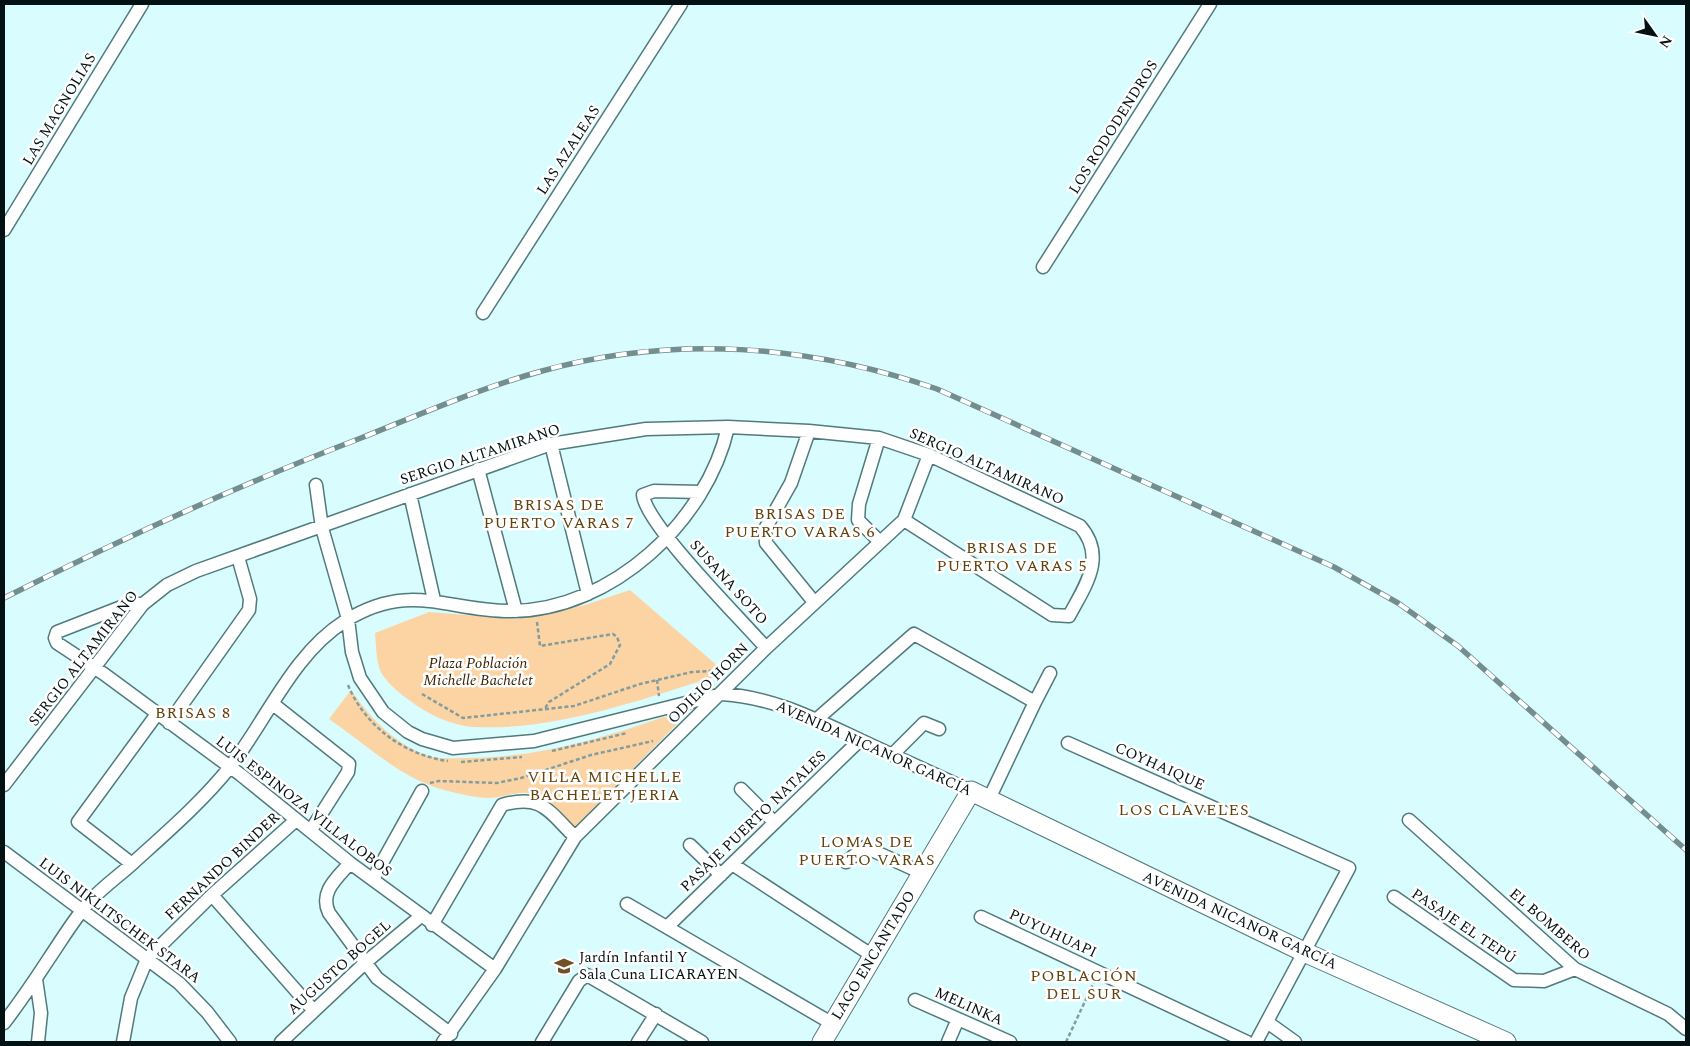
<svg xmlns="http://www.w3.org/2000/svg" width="1690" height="1046" font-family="Spectral,serif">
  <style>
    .green { fill: #fcd4a4 }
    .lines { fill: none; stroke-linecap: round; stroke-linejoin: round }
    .street-casing { stroke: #517a7c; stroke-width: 15 }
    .secondary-casing { stroke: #517a7c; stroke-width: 21 }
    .path { stroke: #839d9f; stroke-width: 2.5; stroke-dasharray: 4 2.5; stroke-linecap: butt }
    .street { stroke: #fff; stroke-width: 12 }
    .secondary { stroke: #fff; stroke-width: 19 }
    .rail-casing { stroke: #748d8f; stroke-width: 5.5 }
    .rail { stroke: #fff; stroke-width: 4; stroke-dasharray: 11; stroke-linecap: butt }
    .labels { text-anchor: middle; stroke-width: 5; stroke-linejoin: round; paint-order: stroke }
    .street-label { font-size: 15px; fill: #031112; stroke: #fff }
    .park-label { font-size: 15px; font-style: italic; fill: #3b2300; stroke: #fff }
    .poi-label { font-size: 15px; fill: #031112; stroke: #fff; text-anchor: start }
    .neighbourhood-label { font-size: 16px; letter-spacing: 1px; fill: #63410c; stroke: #fff }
  </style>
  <rect width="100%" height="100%" fill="#d9fcfe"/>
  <path class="green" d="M630,590L720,668V675C643,699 556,731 475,727C452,726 427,714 409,700C399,693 382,679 379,667C376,656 376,643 375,633L429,612L516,619L585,605Z
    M351,690C370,718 398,748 433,757C442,759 453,758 463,758C531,759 601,739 664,717L672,718L676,725L575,827C566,818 556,805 545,799C522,786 511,797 489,798C475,798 451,792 437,788C396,774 364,743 329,719Z"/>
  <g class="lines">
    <g class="street-casing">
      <path id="street" d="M4,230L142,4
        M1043,267L1210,4
        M483,313L681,4
        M809,431L791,483L765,529L766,543L814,602
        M879,438L859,504L858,520L879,541
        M551,444L588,594
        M478,469L516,611
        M316,485L322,528L348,619L352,652L360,678L383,712L408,732L422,739L453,748L534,741L722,694C771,697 811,717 856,738C894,756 932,773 971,791
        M701,492L654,491L643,495C646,525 742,620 766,648
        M410,494L434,600
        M904,520L929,455
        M143,604H129L57,632L55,638L57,643L104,674L241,775L350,863L495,969
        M1035,702L1050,673
        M273,704L349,764L348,772L311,830
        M816,720L914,634L1035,702L989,799
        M169,723L249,610L250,599L238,557
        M1068,743L1349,868L1256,1042
        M892,755L924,723L939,729
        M4,785L143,604L167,585L196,571L551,444L646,429L728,427L809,431L879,438L929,455L1080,526C1107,557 1085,586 1069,616L1052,615L904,520L766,648L575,837L495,969L443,1042
        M741,789L774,822
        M1409,820L1575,969L1668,1014L1686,1029
        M690,845L721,875
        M4,852L179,983L207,1012L230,1042
        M846,862L865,847L922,873
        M350,863C337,878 319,892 329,913L377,978L451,1034
        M132,864L78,822L157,714
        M732,864L873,956
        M373,879L422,791
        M212,895L314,1011
        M1394,897L1514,980L1544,981L1575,969
        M627,904L833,1024
        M981,917L1247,1042
        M432,925L502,805C542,793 549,812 575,837
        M668,926L860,740
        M36,979L41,1013L38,1042
        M915,1000L1010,1042
        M1267,1022L1295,1042
        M4,1023C20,1002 35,980 50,957C63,938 75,917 91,900C104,886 120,875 133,863C166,833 202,802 230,767C267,719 293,654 345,621C411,580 448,612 512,611C612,610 707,521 728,427
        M123,1042L131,998L147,959L212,895L296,820
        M281,1042L366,962L421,916
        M542,1042L579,981L587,975L702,1042
        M638,1042L656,1014
        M948,1042L958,1019"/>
    </g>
    <g class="secondary-casing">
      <path id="secondary" d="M822,1042L971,791L1304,952L1506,1042"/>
    </g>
    <path class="path" d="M537,622L540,646L613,634L617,637L620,645L610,664L549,702L544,710
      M657,680L659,696
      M348,685C365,726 404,755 448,761
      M422,694L463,718L574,706L640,684L692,672L726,670
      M552,751L627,733
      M461,762L522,757
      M430,783L439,781L497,783L521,778L591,755L653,741
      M1066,1042L1094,982"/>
    <use href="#street" class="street"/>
    <use href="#secondary" class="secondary"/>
    <g class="rail-casing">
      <path id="rail" d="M4,598C121,539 239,485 361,438C421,414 480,388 542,371C674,334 809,345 937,389L1334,567L1398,603L1458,646L1686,850"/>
    </g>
    <use href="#rail" class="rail"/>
  </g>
  <defs>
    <g id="school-bare" transform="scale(1.5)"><path d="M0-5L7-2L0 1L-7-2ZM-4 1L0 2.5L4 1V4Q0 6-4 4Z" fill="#715127" stroke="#fff" stroke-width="2.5" paint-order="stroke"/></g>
  </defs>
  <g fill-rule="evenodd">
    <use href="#school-bare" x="564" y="966"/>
  </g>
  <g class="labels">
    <g class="street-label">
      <text transform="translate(59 109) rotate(-59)" y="5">LAS MAGNOLIAS</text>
      <text transform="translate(1113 127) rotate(-58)" y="5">LOS RODODENDROS</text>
      <text transform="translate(568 150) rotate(-57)" y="5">LAS AZALEAS</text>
      <text transform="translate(480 454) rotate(-18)" y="5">SERGIO ALTAMIRANO</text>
      <text transform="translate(987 466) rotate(24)" y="5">SERGIO ALTAMIRANO</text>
      <text transform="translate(729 582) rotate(48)" y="5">SUSANA SOTO</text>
      <text transform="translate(83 658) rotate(-52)" y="5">SERGIO ALTAMIRANO</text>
      <text transform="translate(708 683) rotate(-45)" y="5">ODILIO HORN</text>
      <text transform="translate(874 748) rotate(24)" y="5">AVENIDA NICANOR GARCÍA</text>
      <text transform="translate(1160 766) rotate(24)" y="5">COYHAIQUE</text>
      <text transform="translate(304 806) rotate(38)" y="5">LUIS ESPINOZA VILLALOBOS</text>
      <text transform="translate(753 821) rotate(-44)" y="5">PASAJE PUERTO NATALES</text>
      <text transform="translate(222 866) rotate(-43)" y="5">FERNANDO BINDER</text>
      <text transform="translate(120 920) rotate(37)" y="5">LUIS NIKLITSCHEK STARA</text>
      <text transform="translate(1240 920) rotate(25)" y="5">AVENIDA NICANOR GARCÍA</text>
      <text transform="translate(1550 924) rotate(41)" y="5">EL BOMBERO</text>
      <text transform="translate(1464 926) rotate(34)" y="5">PASAJE EL TEPÚ</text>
      <text transform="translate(1053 933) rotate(25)" y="5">PUYUHUAPI</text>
      <text transform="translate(873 955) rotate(-59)" y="5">LAGO ENCANTADO</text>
      <text transform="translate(339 967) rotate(-42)" y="5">AUGUSTO BOGEL</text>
      <text transform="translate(969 1006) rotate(24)" y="5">MELINKA</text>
    </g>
    <g class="park-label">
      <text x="478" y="668">Plaza Población<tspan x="478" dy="17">Michelle Bachelet</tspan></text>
    </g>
    <g class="poi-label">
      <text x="579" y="962">Jardín Infantil Y<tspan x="579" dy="17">Sala Cuna LICARAYEN</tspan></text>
    </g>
    <g class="neighbourhood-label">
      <text x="559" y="510">BRISAS DE<tspan x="559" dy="18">PUERTO VARAS 7</tspan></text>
      <text x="800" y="519">BRISAS DE<tspan x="800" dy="18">PUERTO VARAS 6</tspan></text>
      <text x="1012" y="553">BRISAS DE<tspan x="1012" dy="18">PUERTO VARAS 5</tspan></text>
      <text x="193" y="718">BRISAS 8</text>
      <text x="605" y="782">VILLA MICHELLE<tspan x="605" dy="18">BACHELET JERIA</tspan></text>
      <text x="1184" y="815">LOS CLAVELES</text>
      <text x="867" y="847">LOMAS DE<tspan x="867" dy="18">PUERTO VARAS</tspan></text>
      <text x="1084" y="981">POBLACIÓN<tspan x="1084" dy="18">DEL SUR</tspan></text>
    </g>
  </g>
  <rect width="1690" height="1046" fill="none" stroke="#031112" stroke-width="10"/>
  <g transform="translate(1655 35) rotate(123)" stroke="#ffffff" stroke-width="4" paint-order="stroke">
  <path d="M0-4L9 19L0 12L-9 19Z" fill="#031112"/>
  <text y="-8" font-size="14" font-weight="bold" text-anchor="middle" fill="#031112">N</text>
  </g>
</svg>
